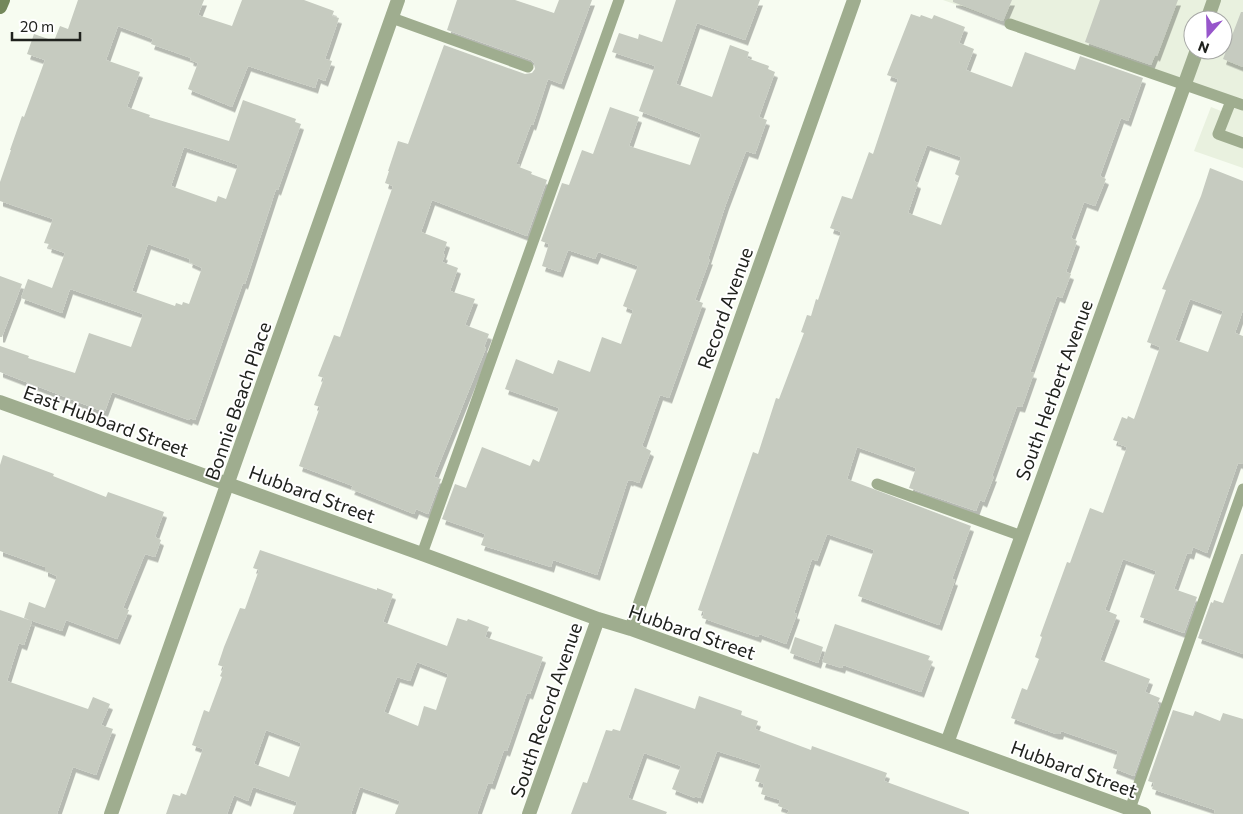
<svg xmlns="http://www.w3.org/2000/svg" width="1243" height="814" font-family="Commissioner,sans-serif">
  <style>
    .built { fill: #e9f1df; fill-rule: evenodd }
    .building { fill: #c6cbc0; fill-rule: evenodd; filter: url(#shadow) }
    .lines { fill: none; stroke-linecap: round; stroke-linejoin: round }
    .service { stroke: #9fad8f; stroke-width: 11 }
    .minor { stroke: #9fad8f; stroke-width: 14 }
    .secondary { stroke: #74885b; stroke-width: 14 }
    .labels { text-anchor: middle; stroke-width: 4; stroke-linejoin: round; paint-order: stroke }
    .street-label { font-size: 19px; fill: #20221e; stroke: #fff }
  </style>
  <defs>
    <filter id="shadow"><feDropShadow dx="3" dy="5.5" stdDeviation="0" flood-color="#0004"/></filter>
  </defs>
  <rect width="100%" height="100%" fill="#f7fcf1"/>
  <path class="built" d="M943,0H1243V168L1194,151L1211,107L1226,113L1231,101ZM1193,20H1223V50H1193Z"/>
  <path class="building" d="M78,0H204L198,15L232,26L242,0H304L334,11L332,16L339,18L325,59L332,61L325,81L318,78L315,88L248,66L232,107L188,89L198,63L190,60L191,58L151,44L153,39L118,26L106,60L140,72L127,107L150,115L149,117L229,141L243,100L296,119L295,122L301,124L278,190L276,189L245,284L243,283L195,420L190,418L189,420L112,392L105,411L99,410L0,372V346L29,356L28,358L75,373L89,333L131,347L143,314L70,289L62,313L21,298L28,279L52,288L65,253L48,247L49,244L44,243L53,219L0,201V182L11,150H10L22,116L24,117L45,60L27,54L34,34L54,41L60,26L68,29ZM184,147L238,165L226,199L218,196L216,202L171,186ZM148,244L190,259L189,262L202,268L189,304L183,302L182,305L176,303L175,306L132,291Z
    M457,0H515L554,13L559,0H592L561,84L548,79L533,125L531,124L517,162V164L520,165L519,167L532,172L531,174L547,180L527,236L432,200L421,232L447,242L443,254L445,255L442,262L458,268L450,291L475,299L465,325L489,334L484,347L486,348L434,477L441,479L428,514L416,509L414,514L351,489L353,486L299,466L320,407L314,405L324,378L318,376L334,335L340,337L393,186L385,183L389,171H388L398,141L408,144L444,45L525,74L532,73L535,69L534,63L531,60L447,30Z
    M676,0H760L745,40L697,23L676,84L712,97L730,45L749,52L747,58L769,66L768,69L775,72L759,117L767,120L755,154L746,151L726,204L708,259H710L695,300L703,303L669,398L660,395L642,446L651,451L639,483L631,480L630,481L628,480L597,575L553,560L551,567L481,545L485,534L442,519L455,484L466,488L482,447L530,466L533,459L539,462L559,408L505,389L516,359L553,374L558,360L590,372L602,337L621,344L633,310L623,306L638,266L598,252L595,259L568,250L560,272L542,266L549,244L541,241L562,183L569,185L582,150L593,154L610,107L639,117L629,146L690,165L701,134L639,111L655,66L612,52L619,33L638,39L639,34L662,42Z
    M953,0H1012L1003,21L953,2Z
    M1100,0H1178L1157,56L1155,55L1151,65L1085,42Z
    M1241,12H1243V67L1223,59Z
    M911,14L920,17L921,15L932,19L934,15L965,27L959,43L974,49L966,70L1012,87L1025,52L1075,70L1080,56L1143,78L1128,121L1121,118L1100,176L1106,179L1095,206L1084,202L1071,238L1077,241L1066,272L1071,274L1062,298L1057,296L1030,372L1034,373L1022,407L1017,406L992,476H994L984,502L980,500L976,511L909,488L916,468L857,447L847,479L971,526L952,579L955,580L939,625L858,596L874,550L827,534L817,561L812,559L794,613L797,614L786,644L759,634L758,637L702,618L704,612L698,610L753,452L758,454L776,398L779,399L804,333L801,332L807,315L811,316L816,299L818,300L841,232L830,228L842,196L852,199L869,152L873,154L898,79L887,75ZM927,145L961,157L955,174L959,176L941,225L908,213L918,183L914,181Z
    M1210,168L1243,181V310L1235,333L1243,336V464L1238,463L1207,553L1193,547L1191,554L1187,553L1174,589L1197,597L1184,633L1140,617L1156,571L1123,559L1105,610L1117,615L1100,660L1150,679L1145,692L1160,698L1157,704L1159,705L1134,776L1113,768L1118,751L1061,731L1060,734H1056L1011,718L1022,688L1027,690L1039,659L1035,657L1042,637L1040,636L1067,562L1070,563L1090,508L1103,513L1127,447L1118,444L1119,442L1113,440L1122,417L1127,419L1128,416L1134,419L1160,347L1147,342L1166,290L1162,289L1201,196ZM1190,299L1223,311L1208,352L1175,340Z
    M0,276L22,284L2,337H0Z
    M3,455L54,474L53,476L106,497L108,492L164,512L155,537L161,540L155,557L145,554L123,608L129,610L117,639L66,620L62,631L24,618L29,602L45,608L57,576L45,571V567L0,551V465Z
    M260,550L377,590V588L393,594L383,622L447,646L457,618L467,621L468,619L489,627L485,637L543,657L530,694L527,693L507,751L504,750L492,784L488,783L477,814H395L400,801L360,787L351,814H293L297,802L253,787L248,801L234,795L227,814H166L173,794L180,796L181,793L186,795L203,749L192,745L204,710L209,712L222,677L220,676L224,667L218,665L224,647L240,608L245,609L259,570L253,568ZM417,662L448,674L436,710L424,706L418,726L384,712L397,677L410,681ZM266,730L301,743L289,777L254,764Z
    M1241,554H1243V654L1198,638L1211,602L1213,603L1214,600L1223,603Z
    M0,610L32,621L24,645L19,643L7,681L88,709L93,697L110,704L101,725L113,729L96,775L73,767L57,814H0Z
    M835,624L930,656L928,660L932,662L921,692L843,665L842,668L822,662Z
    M795,637L823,647L818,663L790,653Z
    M635,688L695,709L699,696L742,711L741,715L758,721L755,729L811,750L812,746L887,773L884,781L969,812V814H787L789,810L778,806L780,800L761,794L764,784L755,781L761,765L717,751L700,798L695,796V798L672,789L681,766L644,753L628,798L667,812L666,814H571L583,782L587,783L606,730L612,731L613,729L620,731Z
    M1173,710L1193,716L1195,711L1220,721L1223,713L1243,719V814H1214L1215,810L1152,789L1154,783L1148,781Z"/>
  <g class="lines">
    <path class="service" d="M392,18L528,67
      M1010,24L1243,105
      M1231,101L1218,134L1243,143
      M877,484L1022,536
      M422,554L619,0
      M1130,809L1243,489"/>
    <path class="minor" d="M1207,20L1214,0
      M0,402L422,554L598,619L631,629L1144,814
      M631,629L854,0
      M947,743L1197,50
      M111,814L398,0
      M529,814L598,619"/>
    <path class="secondary" d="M0,7L3,0"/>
  </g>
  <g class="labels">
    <g class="street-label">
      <text transform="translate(725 308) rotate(-70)" y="7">Record Avenue</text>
      <text transform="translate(1054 390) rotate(-70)" y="7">South Herbert Avenue</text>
      <text transform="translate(238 401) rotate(-71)" y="7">Bonnie Beach Place</text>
      <text transform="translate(106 421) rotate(20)" y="7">East Hubbard Street</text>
      <text transform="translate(312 494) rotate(20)" y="7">Hubbard Street</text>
      <text transform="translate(692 632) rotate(19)" y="7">Hubbard Street</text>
      <text transform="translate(546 710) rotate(-71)" y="7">South Record Avenue</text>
      <text transform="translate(1074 769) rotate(20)" y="7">Hubbard Street</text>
    </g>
  </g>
  <g transform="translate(1208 35) rotate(200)"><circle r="24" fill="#ffffff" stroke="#a6a7a5"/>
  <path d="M0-4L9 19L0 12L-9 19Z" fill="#9756cb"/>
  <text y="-8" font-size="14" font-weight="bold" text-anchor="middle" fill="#20221e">N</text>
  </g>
  <path d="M12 32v8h68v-8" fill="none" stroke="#20221e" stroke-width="2.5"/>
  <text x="20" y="32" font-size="15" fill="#20221e" stroke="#ffffff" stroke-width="4" paint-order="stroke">20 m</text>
</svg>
